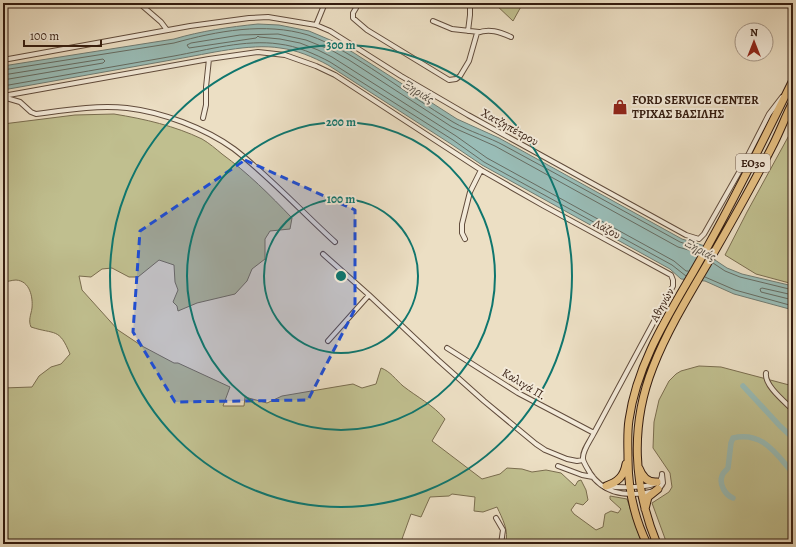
<svg xmlns="http://www.w3.org/2000/svg" width="796" height="547" font-family="Alegreya,serif">
  <style>
    .green { fill: #c0bf8f; stroke: #7a6d4f }
    .water { fill: #99bcb6; stroke: #707c73 }
    .lines { fill: none; stroke-linecap: round; stroke-linejoin: round }
    .shore { stroke: #666c62; stroke-width: 1 }
    .canal { stroke: #99bcb6; stroke-width: 5.5 }
    .minor-casing { stroke: #614c3c; stroke-width: 6 }
    .primary-casing { stroke: #331b0f; stroke-width: 9 }
    .minor { stroke: #f3ead9; stroke-width: 4 }
    .primary { stroke: #e6c082; stroke-width: 7 }
    .marked { fill: #1d4ed8; fill-opacity: 0.2; stroke: #1d4ed8; stroke-width: 3; stroke-dasharray: 8 5; stroke-linejoin: round }
    .ring { fill: none; stroke: #0f766e; stroke-width: 2 }
    .labels { text-anchor: middle; stroke-width: 4; stroke-linejoin: round; paint-order: stroke }
    .shield { fill: #f3ead9; stroke: #6d594c; stroke-width: 1 }
    .shield-label { font-size: 11px; font-weight: bold; fill: #331b0f }
    .poi-label { font-size: 12px; font-weight: bold; fill: #331b0f; stroke: #f3ead9; text-anchor: start }
    .street-label { font-size: 12px; fill: #331b0f; stroke: #f3ead9 }
    .water-label { font-size: 13px; font-style: italic; fill: #524b41; stroke: #f3ead9 }
    .centre { fill: #0f766e; stroke: #f3ead9; stroke-width: 2 }
    .ring-label { font-size: 12px; text-anchor: middle; font-weight: bold; fill: #0f766e; stroke: #f3ead9; stroke-width: 4; stroke-linejoin: round; paint-order: stroke }
  </style>
  <rect width="100%" height="100%" fill="#ecdfc4"/>
  <filter id="stains"><feTurbulence type="fractalNoise" baseFrequency=".005" numOctaves="4"/><feColorMatrix values="0 0 0 0 .2 0 0 0 0 .09 0 0 0 0 .02 0 0 0 .5 -.17"/></filter>
  <radialGradient id="worn" r=".72"><stop offset=".6" stop-color="#630" stop-opacity="0"/><stop offset="1" stop-color="#630" stop-opacity=".3"/></radialGradient>
  <path class="green" d="M494,3H523L513,21Z
    M114,114C145,119 175,126 202,139C209,143 216,149 222,154C248,173 270,195 292,218L290,229L270,231L265,239V259L252,269L247,281L235,294L197,303L178,311L177,306L173,302L178,290L175,282L174,265L159,260L138,277H129L112,268L102,269L91,277L79,276L82,290L118,330L142,346L174,363H178L230,387L223,406H244L245,397L267,403L282,396L335,387L353,384L362,388L376,384L381,368C390,371 396,380 403,386C417,397 433,405 445,419L432,441L482,479L500,474L507,468L522,469L532,472L546,470L561,473L575,486L578,481L581,480L586,490L588,500L583,505L576,503L571,510L574,514L596,530L603,527L605,514L611,511L618,513L621,509L610,499V496L627,499L642,544H505C510,532 502,518 497,507L483,512L474,511L475,497L452,494L449,496L430,497L421,517L411,514L402,539L419,544H3V388L32,387L39,376L51,367L61,364L70,354C59,327 55,335 31,327C28,320 31,315 32,308C33,297 30,281 16,280C12,280 7,282 3,282V124L75,115Z
    M793,128V284L756,274L725,255L747,212Z
    M699,366L721,367L793,386V544H667L652,503L669,492L672,487L670,473L653,448L654,422L659,400L669,381L676,374L681,371Z"/>
  <path class="water" d="M258,24L279,25L309,31L335,42L354,53L457,119L499,138L682,239L705,246L715,260L727,268L742,274L793,286V310L734,294L705,281L681,279L670,269L482,165L451,144L328,65C313,57 297,50 280,48C250,43 207,54 177,59C119,69 61,80 3,90V66L174,39C201,31 229,27 258,24Z"/>
  <g class="lines">
    <path class="shore" d="M3,70L174,43C217,31 265,22 308,35C334,44 357,59 380,74C404,90 428,107 453,122C470,132 489,137 505,146C564,178 622,210 680,242L701,249
      M3,75L103,59L105,61L103,63L3,80
      M3,86C60,76 117,66 174,56C207,50 246,39 279,44C297,46 315,54 330,62L453,140L484,162L672,265L686,276
      M713,263L725,271L740,277L793,290
      M688,271H686L674,261L487,158L456,136L332,57L318,50L300,43L280,39L259,37L258,36L256,38L189,48L187,45L191,43L240,35L278,34L306,40L331,50L349,60L452,127L495,146L678,247L699,253
      M705,277L735,290L793,306
      M793,295L762,288L760,289L761,292L793,300"/>
    <path class="canal" d="M743,386L780,426L793,438
      M733,498C725,495 719,484 722,476C723,472 726,471 728,468L731,443L733,438C763,431 776,454 793,473"/>
    <g class="minor-casing">
      <path id="minor" d="M139,3L161,22L167,30
        M356,8L353,13V18L367,30L449,80L456,79L460,76L469,61L477,33C489,28 500,32 511,37
        M433,21L452,29L479,32
        M316,25L325,3
        M468,31L470,15V3
        M3,60L190,26L249,18L268,17L316,25L330,31L401,76L468,115L686,235L699,239L704,234L742,167L769,114L782,97
        M3,96L209,59L258,52L285,55L316,66L335,75L481,170L544,206L671,275L673,280V286L594,433C590,441 582,451 583,459C584,464 588,469 590,473C603,493 623,496 645,493C652,492 660,490 663,483L662,474
        M3,97L20,102L31,112L36,114C66,110 96,105 127,108C162,112 205,128 234,149C269,176 302,212 335,242
        M203,118L206,105V87L209,59
        M465,239L462,233V224L470,192L481,170
        M323,254L369,295L438,360L484,401L536,444L545,450L567,459L577,461L583,460
        M328,341L369,295
        M447,348L518,393L594,433
        M766,373C764,385 784,401 793,410
        M558,466L582,475L593,477
        M608,486C619,488 652,488 660,481C661,479 662,477 662,475
        M496,518L503,530L501,544"/>
    </g>
    <g class="primary-casing">
      <path id="primary" d="M639,468C642,476 647,483 657,482
        M606,486C618,482 624,476 626,464
        M645,509L648,497L658,489
        M647,544C634,517 628,488 628,459C628,446 627,433 629,420C638,355 679,300 709,244C739,190 766,135 793,80
        M657,544C633,486 630,425 653,367C669,326 694,287 716,249C736,214 756,179 774,143C781,129 786,115 793,102"/>
    </g>
    <use href="#minor" class="minor"/>
    <use href="#primary" class="primary"/>
  </g>
  <path class="marked" d="M245,160L355,210V309L308,400L175,402L133,332L140,231Z"/>
  <g class="ring">
    <circle cx="341" cy="276" r="77"/>
    <circle cx="341" cy="276" r="154"/>
    <circle cx="341" cy="276" r="231"/>
  </g>
  <defs>
    <g id="shop-bare" transform="scale(1.2)"><path d="M-5-2.5h2.3a2.7 3.5 0 0 1 5.4 0H5L5.5 6h-11ZM-1.5-2.5h3a1.5 2.3 0 0 0-3 0Z" fill="#8f2418" stroke="#f3ead9" stroke-width="2.5" paint-order="stroke"/></g>
  </defs>
  <g fill-rule="evenodd">
    <use href="#shop-bare" x="620" y="107"/>
  </g>
  <g class="labels">
    <rect class="shield" x="736" y="154" width="34" height="18" rx="3"/>
    <g class="shield-label">
      <text x="753" y="167">ΕΟ30</text>
    </g>
    <g class="poi-label">
      <text x="632" y="104">FORD SERVICE CENTER<tspan x="632" dy="14">ΤΡΙΧΑΣ ΒΑΣΙΛΗΣ</tspan></text>
    </g>
    <g class="street-label">
      <text transform="translate(510 127) rotate(29)" y="4">Χατζηπέτρου</text>
      <text transform="translate(607 229) rotate(28)" y="4">Λάζου</text>
      <text transform="translate(662 305) rotate(-61)" y="4">Αθηνών</text>
      <text transform="translate(524 384) rotate(31)" y="4">Καλιγά Π.</text>
    </g>
    <g class="water-label">
      <text transform="translate(419 91) rotate(32)" y="5">Ξηριάς</text>
      <text transform="translate(701 249) rotate(29)" y="5">Ξηριάς</text>
    </g>
  </g>
  <circle cx="341" cy="276" r="6" class="centre"/>
  <g class="ring-label">
    <text x="341" y="49">300 m</text>
    <text x="341" y="126">200 m</text>
    <text x="341" y="203">100 m</text>
  </g>
  <rect width="796" height="547" fill="none" stroke="#ecdfc4" stroke-width="16"/>
  <rect x="4" y="4" width="788" height="539" fill="none" stroke="#331b0f" stroke-width="2"/>
  <rect x="8" y="8" width="780" height="531" fill="none" stroke="#331b0f"/>
  <g transform="translate(754 42)"><circle r="19" fill="#f3ead9" stroke="#a69788"/>
  <path d="M0-3L7 15L0 10L-7 15Z" fill="#8f2418"/>
  <text y="-6" font-size="11" font-weight="bold" text-anchor="middle" fill="#331b0f">N</text>
  </g>
  <path d="M24 40v6h77v-6" fill="none" stroke="#331b0f" stroke-width="2"/>
  <text x="30" y="40" font-size="12" fill="#331b0f" stroke="#f3ead9" stroke-width="3" paint-order="stroke">100 m</text>
  <rect width="100%" height="100%" filter="url(#stains)"/>
  <rect width="100%" height="100%" fill="url(#worn)"/>
</svg>
